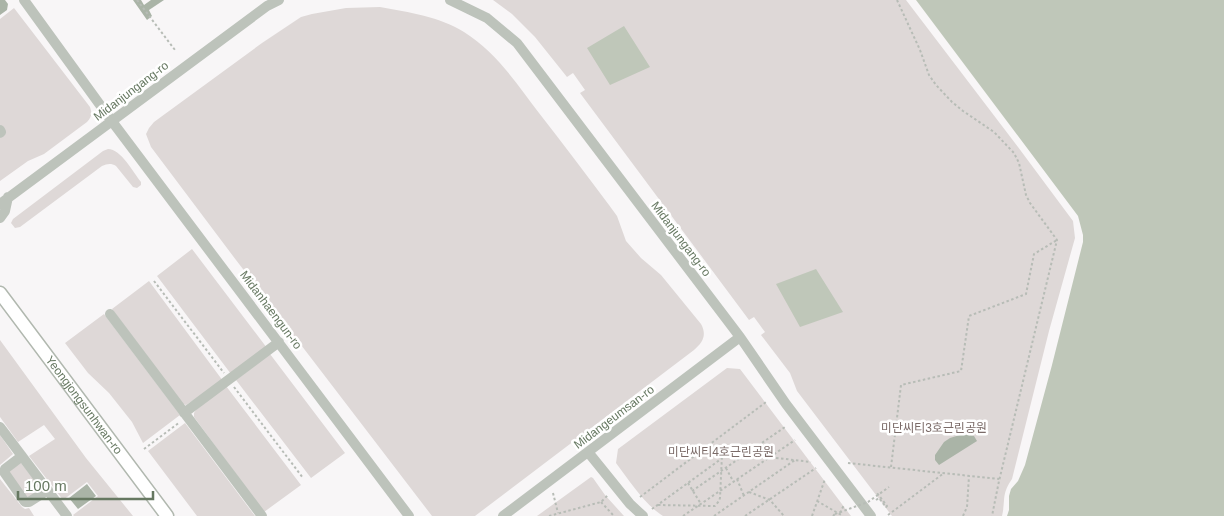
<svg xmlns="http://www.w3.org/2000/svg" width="1224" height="516" font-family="Helvetica,'Noto Sans KR',sans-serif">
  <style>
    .green { fill: #ded8d7 }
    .water { fill: #bfc7b9 }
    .building { fill: #aab4a7 }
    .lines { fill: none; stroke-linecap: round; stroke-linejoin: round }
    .major-casing { stroke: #b1b8af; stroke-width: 15 }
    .path { stroke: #b7bcb6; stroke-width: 2; stroke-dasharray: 2.5 2.5; stroke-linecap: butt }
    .minor { stroke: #bdc3bb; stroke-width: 10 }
    .major { stroke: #fff; stroke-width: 12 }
    .path-bridge { stroke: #b7bcb6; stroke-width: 2; stroke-dasharray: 2.5 2.5; stroke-linecap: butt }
    .labels { text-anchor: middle; stroke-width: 5; stroke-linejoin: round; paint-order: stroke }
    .street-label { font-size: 12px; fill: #667861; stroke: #fff }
    .park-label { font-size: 12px; fill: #7b6b68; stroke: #fff }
  </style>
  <rect width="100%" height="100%" fill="#f8f6f7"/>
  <path class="green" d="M493,0H906L1018,147L1073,221L1075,238L1049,331L1012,479C1001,495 1006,499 1002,516H892L797,391L790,373L761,335L765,332L754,317L749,320L580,93L585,90L573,73L567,77L535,37L512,14Z
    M380,7C409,12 440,17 464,32C496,52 517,84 539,113C563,144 586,174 609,205L617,216L626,241L641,258L661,275L701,324C707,335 703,342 694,350L475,516H432L236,260L151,147L146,134L149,128L154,122L262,43L301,17L312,14L346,8Z
    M14,8L90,107C92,113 92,117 87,122L44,154L28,161L0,181V138L6,133L0,125V19Z
    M108,149C121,149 133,172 141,182V185L137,188L133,187L116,166C111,163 107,164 102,166L20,227L15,228L11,223L13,219L103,151Z
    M192,249L267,348L231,374L157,276Z
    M149,281L223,381L186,405L183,404L112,309Z
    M104,314L180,415L143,443L132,422L109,393L88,373L65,343Z
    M0,340L86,458L133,516H74L73,515L98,496L87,482L63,500L29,456L55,439L44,425L18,442L0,417Z
    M270,354L345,453L311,478L236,380Z
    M727,368L740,369L851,516H663C645,505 629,480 616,463L618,449Z
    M226,386L301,485L264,512L194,417V413L196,410Z
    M185,423L255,516H197L148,451Z
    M0,435L13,454L0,465Z
    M20,463H21L40,487L41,489L27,498L8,472Z
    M591,477L593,478L605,495L624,516H537Z
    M0,479L22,507L25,509L29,508L34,516H0Z"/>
  <path class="water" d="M916,0H1224V516H1007L1009,510V496L1011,489L1018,481L1025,465L1052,365L1083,242V235L1078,216Z
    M624,26L650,67L610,85L587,48Z
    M816,269L843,312L800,327L776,284Z"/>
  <path class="building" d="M0,0H5L8,4L7,10L0,15Z
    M133,0H141L144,5L151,0H164L149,10L152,16L147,20Z
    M963,434L971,435L974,436L977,441L939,465L935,460V455L944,442L950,438Z
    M87,484L96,496L78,509L69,498Z"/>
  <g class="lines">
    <g class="major-casing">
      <g id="major">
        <path id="s1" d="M0,293L167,516"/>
      </g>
    </g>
    <path class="path" d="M137,0L175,50
      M897,0L920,50L929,75L936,85L952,102L963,111L994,132L1014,153L1019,163L1026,195L1030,203L1057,240L999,481L992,516
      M154,281L224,373
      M234,387L303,478
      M144,449L180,422
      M848,463L999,479
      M891,467L901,385L961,371L969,316L1026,294L1034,254L1057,240
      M726,468L733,481
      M737,479L744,496
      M688,483L701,504
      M692,491L785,427
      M749,492L770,500L784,516
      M553,493L558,513
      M640,497L766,402
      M876,500L879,498L886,507L887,506L877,493
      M817,501L843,516
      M601,502L614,516
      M658,505L715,506L719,501L720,498L722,455L726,452L811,462
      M652,509L721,459
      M840,513L844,505
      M888,515L944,473
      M549,516L601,502L608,495
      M683,516L795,440
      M714,516L795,460
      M745,516L816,468
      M812,516L825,479
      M833,516L835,514
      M963,516L967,507L969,476"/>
    <path class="minor" d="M24,0L111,120L409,516
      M450,0L487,18L517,43L740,337L786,404L871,516
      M0,130L1,132L0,133
      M0,204L267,6L279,0
      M0,218L5,211L8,197
      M110,314L262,516
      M184,413L279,342
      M0,427L67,516
      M588,452L630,504L643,516
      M22,456L5,469L4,472L25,502H29L48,490
      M503,516L740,337"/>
    <use href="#major" class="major"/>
    <path class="path-bridge" d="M835,514L868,502L889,487"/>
  </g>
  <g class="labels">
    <g class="street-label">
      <text transform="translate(131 91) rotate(-37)" y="4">Midanjungang-ro</text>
      <text transform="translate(681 239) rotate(53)" y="4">Midanjungang-ro</text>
      <text transform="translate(271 310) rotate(53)" y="4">Midanhaengun-ro</text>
      <text dy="4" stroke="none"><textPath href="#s1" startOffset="140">Yeongjongsunhwan-ro</textPath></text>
      <text transform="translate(614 417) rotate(-37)" y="4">Midangeumsan-ro</text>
    </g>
    <g class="park-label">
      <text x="934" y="432">미단씨티3호근린공원</text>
      <text x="721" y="456">미단씨티4호근린공원</text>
    </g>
  </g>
  <path d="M18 491v8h135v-8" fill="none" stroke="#667861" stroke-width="2.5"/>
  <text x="25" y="491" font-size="15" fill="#667861" stroke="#ffffff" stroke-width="4" paint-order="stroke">100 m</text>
</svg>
